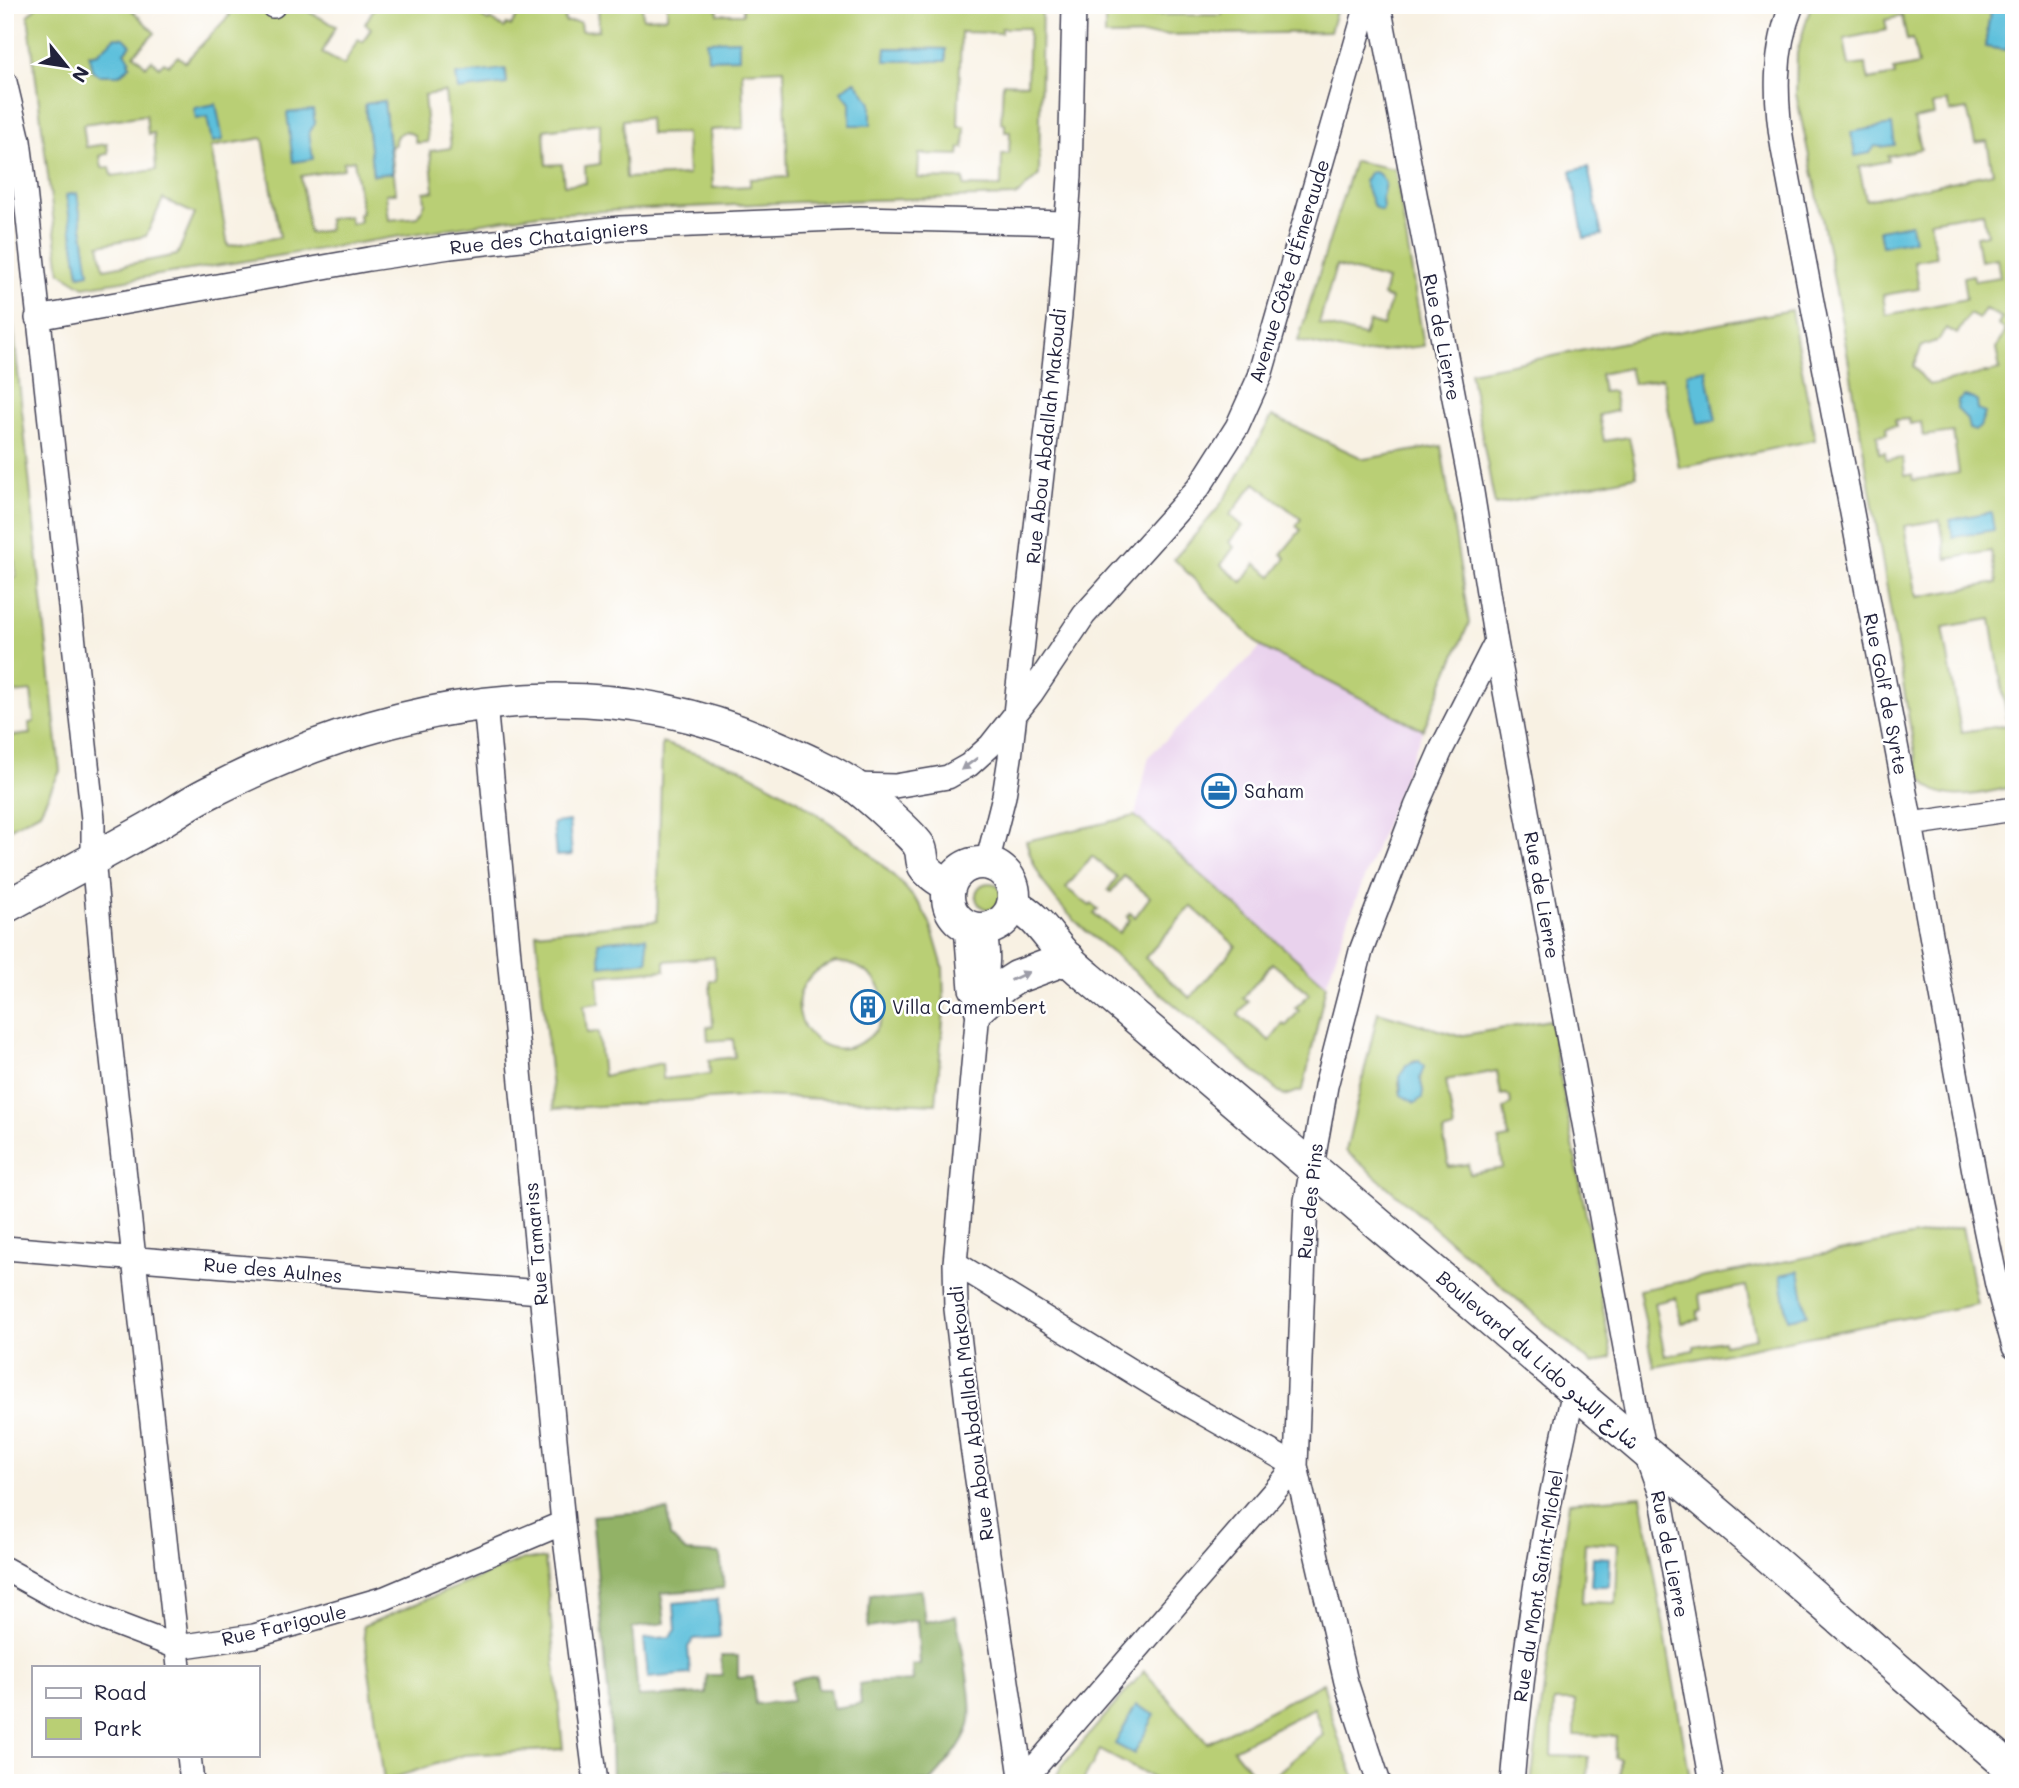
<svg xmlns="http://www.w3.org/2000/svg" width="2019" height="1788" font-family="Mali,'Playpen Sans Arabic',sans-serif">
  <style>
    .built { fill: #e9d2ed }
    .green { fill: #b9cf74; stroke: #6e7858; stroke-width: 2; fill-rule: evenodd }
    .forest { fill: #92b266; stroke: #5a6a50; stroke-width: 2 }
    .water { fill: #5cbfdb; stroke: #3f708b; stroke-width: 2 }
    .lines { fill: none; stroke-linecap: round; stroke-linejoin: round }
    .street-casing { stroke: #424154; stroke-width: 26 }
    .secondary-casing { stroke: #424154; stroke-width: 35 }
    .street { stroke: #fff; stroke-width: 23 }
    .secondary { stroke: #fff; stroke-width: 32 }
    .oneway { fill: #9c9ca7 }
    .labels { text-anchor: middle; stroke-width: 5; stroke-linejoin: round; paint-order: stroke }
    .street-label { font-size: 19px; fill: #22223b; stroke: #fff }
    .poi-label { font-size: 19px; fill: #22223b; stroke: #fff; text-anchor: start }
  </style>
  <rect width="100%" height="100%" fill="#fff"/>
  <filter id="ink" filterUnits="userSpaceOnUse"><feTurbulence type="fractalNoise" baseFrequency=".0143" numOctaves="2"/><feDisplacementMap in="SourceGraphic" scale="14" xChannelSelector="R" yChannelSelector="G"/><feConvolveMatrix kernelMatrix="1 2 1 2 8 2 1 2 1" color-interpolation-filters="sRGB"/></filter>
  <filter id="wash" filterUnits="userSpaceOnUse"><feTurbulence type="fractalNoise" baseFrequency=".00686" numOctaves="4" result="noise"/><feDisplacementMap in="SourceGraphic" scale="28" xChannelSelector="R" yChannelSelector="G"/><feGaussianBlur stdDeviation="1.57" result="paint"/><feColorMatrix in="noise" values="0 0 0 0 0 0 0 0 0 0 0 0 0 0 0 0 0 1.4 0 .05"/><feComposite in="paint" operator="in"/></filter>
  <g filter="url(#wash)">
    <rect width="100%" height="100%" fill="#f8f1e3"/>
    <path class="built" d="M1261,647L1423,730L1403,778L1345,928L1326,985L1135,816L1149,756Z"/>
    <path class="green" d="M38,5H127L155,33L134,54L146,66L152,60L159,67L164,62L169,65L178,56L185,62L230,15L221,5H271L282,16L293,5H312L309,12L336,26L322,53L344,65L358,39L363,42L371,28L365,24L374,8L370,5H472L481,11L479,15L488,21L490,19L504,28L507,24L511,26L522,9L519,5H564L565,22H580L581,31L599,30L598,5H642L643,18L667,17V5H717L718,14H743V5H1042L1039,175L1016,196L798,202L539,214L84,287L60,272L28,15ZM1001,28H1029L1027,84L1003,83L1001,123L1005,124V132H1010L1009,154H1002L1001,187L964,186V179L918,178L919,154L959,155L960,148H964L965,126H958L961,32L1001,33ZM886,48L946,49V61L885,60ZM125,52L130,66L119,75L90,54ZM784,69L788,177L750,179V186L713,188L710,130L744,128L742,71ZM506,70L507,84L458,89L457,75ZM445,92L451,148L430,151L434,191L424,192L425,203L418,217L389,220L386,194L396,193L391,146L395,145C394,138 398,133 406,131L414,135L416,143L428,142L424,95ZM384,101L392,172L373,175L365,104ZM146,115L148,134L154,133L156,170L112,176L110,167L102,168L100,156L108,153L107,144L86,147L83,124ZM649,118L650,134L686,133L688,175L626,178L623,120ZM600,123V164L585,166L586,183L564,185L562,164L546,165L544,130ZM263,138L280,237L228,246L211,147ZM354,160L362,213L359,214L360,222L351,224L349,216L328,219L329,230L309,233L301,176L344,169L343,162ZM77,194L89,273L79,275L66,195ZM163,199L195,214L177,255L104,269L99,245L146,236Z
      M1105,5H1125V15H1222L1223,5H1338L1330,32L1105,36Z
      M1811,5H1991L1985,47L2007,50L2014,5V787C1987,791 1944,807 1924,781C1921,777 1919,771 1917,766L1842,323L1824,228L1796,94L1797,53ZM1902,16L1907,40L1913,39L1918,65L1894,70L1895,75L1869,80L1865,64L1849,66L1844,39L1887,30L1885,20ZM1947,101L1950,112L1967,109L1975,143L1987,141L1993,173L1866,200L1859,167L1889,161L1888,156L1921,149L1914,119L1934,115L1932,105ZM1983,212L1987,234L1976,236L1980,261L1997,258L2000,277L1975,281L1973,275L1963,277L1966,299L1886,315L1883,295L1919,289L1914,261L1936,257L1930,221ZM1985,309L2002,318L1998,325L2006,330L1996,348L2000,370L1929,385L1913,366L1922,346L1939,340L1946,328L1957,334L1969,314L1979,319ZM1909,419L1910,424L1921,422L1923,436L1953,432L1959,473L1913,480L1912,475H1905L1903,458L1886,460L1885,452L1879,453L1877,435L1887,434L1886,427L1896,426L1895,420ZM1940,520L1947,559L1991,551L1997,583L1917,597L1904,526ZM1991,619L2008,725L1961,732L1943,627Z
      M1354,161L1395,169L1424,346L1357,354L1298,341ZM1336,266L1387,280L1383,296L1391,299L1383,326L1369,322L1364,336L1319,324Z
      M5,249L60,771L40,812L5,831V737L30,734L29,723L34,722L31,691L6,694L5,684V578L16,577L14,560H8L6,533L12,532L10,515H5Z
      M1791,310L1815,440L1679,468L1663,378L1633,384L1629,368L1600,374L1603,392L1613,391L1617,411L1599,415L1604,441L1629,437L1637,476L1495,505L1470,372Z
      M1272,416L1364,459L1441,446L1469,623L1423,730L1261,647L1174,559L1215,512L1230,491ZM1255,483L1301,519L1296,526L1301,530L1281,554L1286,558L1272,576L1256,564L1242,582L1221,565L1234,547L1229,542L1243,526L1230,515Z
      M662,743L738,767L799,801L861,845L902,884L920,905L930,923L943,967L944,1009L936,1104L757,1096L554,1109L536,933L657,921ZM714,957L716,980L710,981L713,1026L707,1027L708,1041L733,1039L735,1057L709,1060L710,1074L663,1079L662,1063L603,1076L598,1032L587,1033L584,1005L600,1003L598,976L665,970V961ZM836,962C869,964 895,990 879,1024C874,1034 866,1041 856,1045C805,1066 767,983 836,962Z
      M1135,816L1326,985L1303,1090L1284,1096L1086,931C1057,905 1036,879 1026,841ZM1092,856L1117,877L1108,890L1111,892L1124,876L1150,897L1135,917L1130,913L1127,917L1130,920L1119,933L1094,914L1098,909L1092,904L1090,906L1066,888ZM1191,906L1236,946L1190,998L1145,958ZM1272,963L1310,994L1295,1008L1299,1011L1286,1026L1283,1024L1270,1041L1238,1015L1248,1002L1243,998Z
      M976 896a13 13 0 1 1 26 0a13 13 0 1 1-26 0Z
      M1378,1012L1459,1036L1550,1020L1612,1357L1592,1364L1346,1151ZM1415,1061L1423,1065L1420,1078L1423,1091L1401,1095L1399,1083L1406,1066ZM1497,1071L1501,1095L1506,1094L1510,1097L1511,1104L1504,1109L1509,1138L1499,1140L1503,1168L1470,1174L1468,1164L1449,1167L1443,1132L1454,1129L1446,1080Z
      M1962,1227L1977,1304L1654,1367L1639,1290ZM1746,1286L1756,1338L1724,1344L1723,1341L1694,1346V1350L1665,1356L1654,1303L1676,1298L1681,1323L1699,1320L1697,1311L1701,1310L1699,1295Z
      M1641,1496L1691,1783H1620V1759L1615,1758L1616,1736L1575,1735V1701H1554L1552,1756L1588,1757L1587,1783H1531L1569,1502ZM1585,1542L1618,1544L1616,1603L1582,1602Z
      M523,1559H545L563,1749L464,1755L384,1781L363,1626Z
      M1144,1671L1207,1743L1323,1683L1338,1737L1357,1783H1265L1323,1735L1314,1708L1233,1749L1261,1783H1158L1153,1778L1100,1750L1082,1783H1053L1061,1767Z"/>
    <path class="forest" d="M668,1510L670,1536L686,1552L720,1554L724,1588L661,1593L665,1623L632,1628L638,1697L706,1694L707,1675H722L721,1656H738V1678L753,1677L755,1704L792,1701L791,1681L816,1676L818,1689H830L833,1708L861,1704L859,1684C877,1680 894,1683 913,1681L912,1665L920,1664L917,1620L868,1628L870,1595L921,1590L925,1622L956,1616C961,1646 973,1692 970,1721C967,1740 944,1767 931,1781L868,1783L812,1776L722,1773L687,1783H616L612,1776L610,1714L592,1516Z"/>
    <path class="water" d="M1991,5H2012L2007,50L1985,47Z
      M115,37L124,38L131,45L125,52L130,59L128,62L130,66L119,75H98L92,70L89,55L98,53Z
      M739,40V58L708,59L707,41Z
      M886,48L946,49V61H885Z
      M505,69L507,84L458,90L456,75Z
      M855,81L871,102V125H850V102L841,91Z
      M384,101L392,173L373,175L365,104Z
      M216,104L223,140L212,142L207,117L196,119L194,108Z
      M313,110L315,124L309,132L313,159L293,162L287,113Z
      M1892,125L1895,145L1881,147L1875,146L1870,153L1855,156L1851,132Z
      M1588,167L1602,235L1584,238L1571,171Z
      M1374,172L1379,174L1385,183L1382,198L1383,208L1381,211L1374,207L1364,181L1369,173Z
      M77,193L89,273L79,275L66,195Z
      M1911,224L1914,240L1882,246L1879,230Z
      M1706,369L1716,420L1698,423L1687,373Z
      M1964,396L1973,398L1977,401L1978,410L1985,413L1980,427L1975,431L1969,429L1967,419L1957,409L1958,401Z
      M1991,512L1994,530L1953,537L1950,520Z
      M569,821L572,855L556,856L553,823Z
      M646,937L648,961L601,966L598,942Z
      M1419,1061L1424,1067L1420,1078L1423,1091L1422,1098L1415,1103L1401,1095L1400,1077L1406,1065Z
      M1799,1271L1807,1315L1788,1319L1780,1275Z
      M1593,1557L1610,1558L1609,1586H1591Z
      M717,1599L720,1637L694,1639L688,1647L690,1674L648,1678L644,1639L670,1637L676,1630L674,1603Z
      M1136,1705L1155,1715L1134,1754L1115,1744Z"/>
  </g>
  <g filter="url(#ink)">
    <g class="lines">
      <g class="street-casing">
        <path id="street" d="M1379,5L1472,492L1496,642L1637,1413L1645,1452L1660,1494L1712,1783
          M1792,5C1773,51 1775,101 1783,149L1911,824L1979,1199L1997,1285L2014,1347
          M273,6L274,5
          M5,82L19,141L23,172L93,819V857L106,1004L179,1667
          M37,318L369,259L450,247L620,228L860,218L1066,223
          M485,704L563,1523L596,1783
          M853,785L895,786L948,777L969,765L990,746L1031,694L1084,615L1199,487L1237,427L1260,376L1367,5
          M1911,824L2014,809
          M987,863L1004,796L1010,758L1060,314L1070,176L1074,5
          M966,927L971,989L979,1000
          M984,930C990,954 989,977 979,1000L955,1263L956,1309L972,1446L1022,1783
          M5,1248L540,1292
          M955,1263L1162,1390L1296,1466L1022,1782
          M5,1569L54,1596L106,1620L177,1647L254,1636L385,1598L563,1523
          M189,1755L192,1783
          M1379,1783L1346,1682L1296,1466L1306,1201L1326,1086L1361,951L1416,807L1442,748L1496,642
          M1512,1783C1523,1651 1543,1520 1574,1391"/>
      </g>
      <g class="secondary-casing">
        <path id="secondary" d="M948 896a33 33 0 1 1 66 0a33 33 0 1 1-66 0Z
          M1013,904C1035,915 1045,932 1060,950C1068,960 1078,969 1088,977L1760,1549L2014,1771
          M5,907C54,881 101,855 149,828C169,817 188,803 208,793C384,703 581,662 768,743C796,755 827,768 853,785C863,792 915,837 919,846C923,852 921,860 924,866C929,874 941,881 949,886
          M980,1007L1003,986L1017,977L1068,958"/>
      </g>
      <use href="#street" class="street"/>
      <use href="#secondary" class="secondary"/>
    </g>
    <defs><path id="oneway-solid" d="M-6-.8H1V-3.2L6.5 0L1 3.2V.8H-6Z" transform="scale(1.75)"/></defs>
    <g class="oneway">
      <use href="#oneway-solid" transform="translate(969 764) rotate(144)"/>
      <use href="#oneway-solid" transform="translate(1020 976) rotate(-25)"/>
    </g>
  </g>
  <defs>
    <g id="office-ring" transform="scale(1.75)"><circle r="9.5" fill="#fff" stroke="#1f6fb2" stroke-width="1.5"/><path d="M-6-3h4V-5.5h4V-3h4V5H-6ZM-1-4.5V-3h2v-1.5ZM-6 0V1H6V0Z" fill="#1f6fb2"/></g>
    <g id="building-ring" transform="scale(1.75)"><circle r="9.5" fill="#fff" stroke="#1f6fb2" stroke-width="1.5"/><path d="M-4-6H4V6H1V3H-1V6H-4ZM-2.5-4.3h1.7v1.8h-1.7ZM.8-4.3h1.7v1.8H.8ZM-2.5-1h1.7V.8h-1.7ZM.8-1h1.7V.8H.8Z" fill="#1f6fb2"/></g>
  </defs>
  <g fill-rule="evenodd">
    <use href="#office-ring" x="1219" y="791"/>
    <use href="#building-ring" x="868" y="1007"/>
  </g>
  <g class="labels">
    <g class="street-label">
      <text transform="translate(549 237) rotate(-6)" y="7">Rue des Chataigniers</text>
      <text transform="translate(1289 271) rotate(-73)" y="7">Avenue Côte d'Émeraude</text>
      <text transform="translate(1442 337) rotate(79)" y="7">Rue de Lierre</text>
      <text transform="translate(1046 436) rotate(-84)" y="7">Rue Abou Abdallah Makoudi</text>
      <text transform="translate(1886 694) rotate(79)" y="7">Rue Golf de Syrte</text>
      <text transform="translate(1542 895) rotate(80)" y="7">Rue de Lierre</text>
      <text transform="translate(1310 1201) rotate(-84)" y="7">Rue des Pins</text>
      <text transform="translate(536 1244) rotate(-95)" y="7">Rue Tamariss</text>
      <text transform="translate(273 1270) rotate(5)" y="7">Rue des Aulnes</text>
      <text transform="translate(1538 1360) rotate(41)" y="7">Boulevard du Lido شارع الليدو</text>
      <text transform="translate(971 1413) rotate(-97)" y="7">Rue Abou Abdallah Makoudi</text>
      <text transform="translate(1670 1554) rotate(79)" y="7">Rue de Lierre</text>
      <text transform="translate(1538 1586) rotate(-81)" y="7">Rue du Mont Saint-Michel</text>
      <text transform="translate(284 1625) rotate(-13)" y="7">Rue Farigoule</text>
    </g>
    <g class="poi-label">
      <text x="1244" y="798">Saham</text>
      <text x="892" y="1014">Villa Camembert</text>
    </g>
  </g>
  <rect width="2019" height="1788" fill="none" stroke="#fff" stroke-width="28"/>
  <rect x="32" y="1666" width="228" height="91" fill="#ffffff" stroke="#a7a7b1" stroke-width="2"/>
  <rect x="46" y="1688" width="35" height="10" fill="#ffffff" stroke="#a7a7b1" stroke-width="2"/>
  <text x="94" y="1700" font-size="21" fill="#22223b">Road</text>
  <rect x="46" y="1718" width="35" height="21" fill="#b9cf74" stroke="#a7a7b1" stroke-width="2"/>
  <text x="94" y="1736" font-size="21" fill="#22223b">Park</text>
  <g transform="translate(66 66) rotate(120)" stroke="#ffffff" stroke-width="5" paint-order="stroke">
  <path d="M0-5L12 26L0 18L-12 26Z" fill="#22223b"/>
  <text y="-10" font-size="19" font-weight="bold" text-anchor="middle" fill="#22223b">N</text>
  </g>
</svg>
